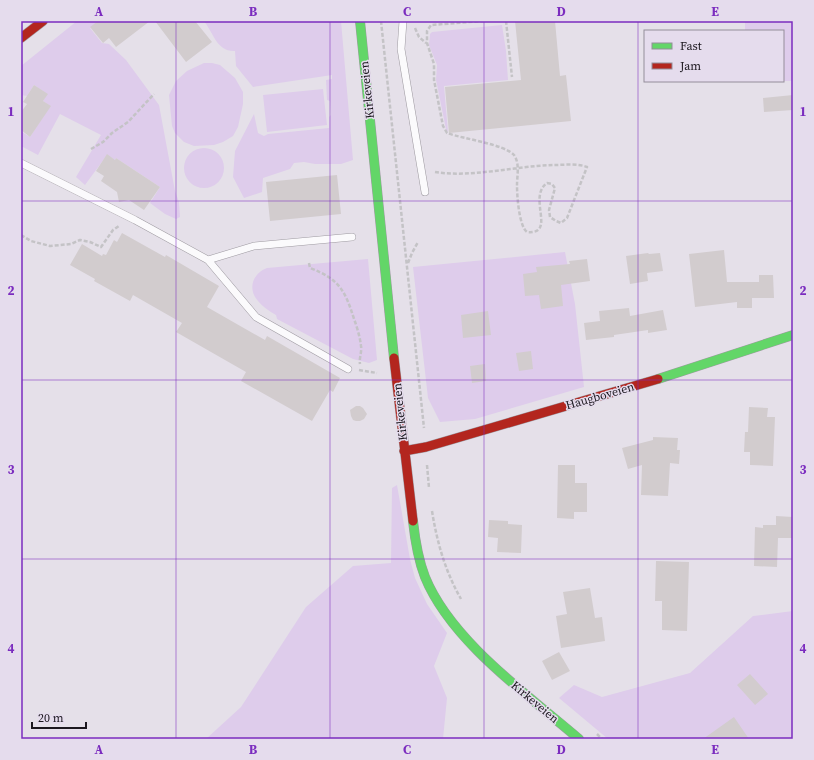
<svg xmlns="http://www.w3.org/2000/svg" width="814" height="760" font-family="'Source Serif 4',serif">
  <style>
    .green { fill: #decceb }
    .building { fill: #d2ccce }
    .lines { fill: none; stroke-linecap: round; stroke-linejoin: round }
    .lane-casing { stroke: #9e9aa1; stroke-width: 8 }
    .fast-casing { stroke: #9e9aa1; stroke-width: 10 }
    .jam-casing { stroke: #9e9aa1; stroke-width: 10 }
    .path { stroke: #c4c3c6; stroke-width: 2.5; stroke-dasharray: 4 2; stroke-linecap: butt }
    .lane { stroke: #fbfafc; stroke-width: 7 }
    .fast { stroke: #63d668; stroke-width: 9 }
    .jam { stroke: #b3261e; stroke-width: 9 }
    .grid { fill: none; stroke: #7b2cbf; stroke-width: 1; stroke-opacity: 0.55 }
    .labels { text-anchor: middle; stroke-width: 3; stroke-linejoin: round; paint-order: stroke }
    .street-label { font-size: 12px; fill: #1b171e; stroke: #e5dced }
    .neatline { fill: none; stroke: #7b2cbf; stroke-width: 1.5 }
    .grid-label { font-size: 13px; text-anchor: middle; font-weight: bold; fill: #7b2cbf }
  </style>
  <rect width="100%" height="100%" fill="#e5e0e9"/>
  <path class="green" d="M77,21H99L90,28L102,43L109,44L126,60L159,105L175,191L179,202L180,217L176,219L165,214L150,203L160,187L116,158L115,160L107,155L85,185L76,177L101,135L60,114L38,155L21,146V133L22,132L30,137L50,106L43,101L47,94L34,85L27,96L21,95V66Z
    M204,21H341L353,160L341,164H315L304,162L294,163L290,169L263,178L262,192L244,198L233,177L235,151L254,114L258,133L264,136L268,134L329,128V117L331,115L330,101L327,100L326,80L332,79V75L253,87L236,66L235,51C217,52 214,34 204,21Z
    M745,21H793V81H783V31H745Z
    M502,25L506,51L508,80L444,86L448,132L446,129L436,80L437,65L429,45L430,34L432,32Z
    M204,63H212L220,65L235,78L243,92V104L238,127L233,136L223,142L214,145L194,146L184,142L175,133L172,126L169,95L176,81L187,71Z
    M323,89L327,125L267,132L263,95Z
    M184 168a20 20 0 1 1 40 0a20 20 0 1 1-40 0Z
    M565,252L575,304L584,387L475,419L440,422L428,398L413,267Z
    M368,259L377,360L369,363L353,359L277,319L276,315C269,311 263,307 258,301C247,289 253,273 267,268Z
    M397,485L410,559L415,578L427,604L447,633L434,666L447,698L443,739H206L241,707L306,607L353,566L391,563L392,488Z
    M793,611V739H608L559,698L574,685L602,697L690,673L753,616Z"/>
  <path class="building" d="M98,21H150L116,47L109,38L103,43L90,27Z
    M155,21H195L212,42L186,62Z
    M515,21H555L560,76L566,75L571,121L449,133L445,87L521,80Z
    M34,85L48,94L43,101L51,106L30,137L21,130V112L27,104L23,102Z
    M793,95V110L764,112L763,98Z
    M107,154L115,160L116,158L160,187L144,210L129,200L119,202L117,192L101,181L104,176L96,171Z
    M337,175L341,214L270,221L266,182Z
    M122,233L165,257L166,255L219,286L207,307L265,340L267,336L340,378L333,392L330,390L312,421L241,381L246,372L176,332L182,323L133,295L130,301L94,281L95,279L70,265L82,244L102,256L103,254L106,255L114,240L117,242Z
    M724,250L727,282H759V275H773L774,298H752V308H737V302L695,307L689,254Z
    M648,253L649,254L660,253L663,271L647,273L648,281L630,284L626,256Z
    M587,259L590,281L561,285L563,306L541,309L539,295L525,296L523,274L537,272L536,267L570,264L569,261Z
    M629,308L630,316L663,310L667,330L648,333V330L614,335V337L586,340L584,323L600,321L599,311Z
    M488,311L491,335L463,338L461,315Z
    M531,351L533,369L519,371L516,353Z
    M485,364L486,381L472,383L470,366Z
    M356,406H360L363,408L367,414L364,419L360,421H356L353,420L351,416L350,410Z
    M749,407L768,408L767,417H775L773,466L750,465V452H744L745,432H748Z
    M653,437L678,438L677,450H680L679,464L670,463L668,496L641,495L642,465L628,469L622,448L653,440Z
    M558,465H575V483H587V512H574V519L557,518Z
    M776,516L793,517V538H778L777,567L754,566L755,527L763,528V525H776Z
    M489,520L508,521V524L522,525L521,553L497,552L498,538L488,537Z
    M656,561L689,562L687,631L662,630V601H655Z
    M590,588L595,618L602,617L605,641L561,648L556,616L567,614L563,592Z
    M559,652L570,671L552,680L542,661Z
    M750,674L768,694L755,705L737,685Z
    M734,717L749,739H703Z"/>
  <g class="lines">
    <g class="lane-casing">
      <path id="lane" d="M403,21L401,49L425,192
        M21,163L135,220L208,260L256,317L348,369
        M208,260L254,246L352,237"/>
    </g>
    <g class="fast-casing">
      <path id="fast" d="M360,21L394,358
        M658,379L793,335
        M413,521C415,540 418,559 425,577C451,641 528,695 579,739"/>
    </g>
    <g class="jam-casing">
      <path id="jam" d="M21,38L43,21
        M394,358L413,521
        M404,451L426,447L658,379"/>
    </g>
    <path class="path" d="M381,21L424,428
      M506,21L512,77
      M415,28L419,37L426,43
      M91,149L103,142L112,133L128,122L154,94
      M435,172C471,178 515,166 553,165C564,165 577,163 587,167L567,218L561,223L556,221L550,217L549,210L555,188L552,184L547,183C527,197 557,235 527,232C519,226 517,196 517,185C517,177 520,163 514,155C504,144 463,139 447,133L443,126L434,80V64L427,43V31L431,25L483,21
      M21,235L31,241L50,246L71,244L80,240L90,242L101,247L113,230L119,226
      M309,263L310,268C339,279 345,290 354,319C357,327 360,337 361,346C362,352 359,358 360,364
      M408,263L412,253L418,242
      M359,370L377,373
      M427,465L429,488
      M432,511C437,542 445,571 461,599
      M597,734L602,739"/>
    <use href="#lane" class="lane"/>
    <use href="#fast" class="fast"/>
    <use href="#jam" class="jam"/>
  </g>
  <path class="grid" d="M176,21V739M330,21V739M484,21V739M638,21V739M21,201H793M21,380H793M21,559H793"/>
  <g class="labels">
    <g class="street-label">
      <text transform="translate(367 90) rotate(-96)" y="4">Kirkeveien</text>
      <text transform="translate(600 396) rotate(-16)" y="4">Haugboveien</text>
      <text transform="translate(400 412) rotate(-96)" y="4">Kirkeveien</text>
      <text transform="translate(535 702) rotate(40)" y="4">Kirkeveien</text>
    </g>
  </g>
  <rect width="814" height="760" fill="none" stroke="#e5dced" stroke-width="44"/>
  <rect x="644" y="30" width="140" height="52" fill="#e5dced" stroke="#948d9a"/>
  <rect x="652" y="43" width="20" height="6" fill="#63d668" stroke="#948d9a"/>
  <text x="680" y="50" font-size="12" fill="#1b171e">Fast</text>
  <rect x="652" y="63" width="20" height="6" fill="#b3261e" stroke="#948d9a"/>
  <text x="680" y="70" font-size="12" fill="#1b171e">Jam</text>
  <path d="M32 722v6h54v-6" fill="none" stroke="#1b171e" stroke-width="2"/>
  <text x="38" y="722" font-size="12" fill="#1b171e" stroke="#e5dced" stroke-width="3" paint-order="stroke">20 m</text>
  <rect x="22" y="22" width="770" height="716" class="neatline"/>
  <g class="grid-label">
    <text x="99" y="16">A</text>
    <text x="253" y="16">B</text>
    <text x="407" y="16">C</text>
    <text x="561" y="16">D</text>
    <text x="715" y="16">E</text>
    <text x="11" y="116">1</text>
    <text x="803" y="116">1</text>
    <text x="11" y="295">2</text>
    <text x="803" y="295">2</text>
    <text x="11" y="474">3</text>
    <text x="803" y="474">3</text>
    <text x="11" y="653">4</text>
    <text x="803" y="653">4</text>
    <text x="99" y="754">A</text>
    <text x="253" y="754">B</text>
    <text x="407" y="754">C</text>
    <text x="561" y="754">D</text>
    <text x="715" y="754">E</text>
  </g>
</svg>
